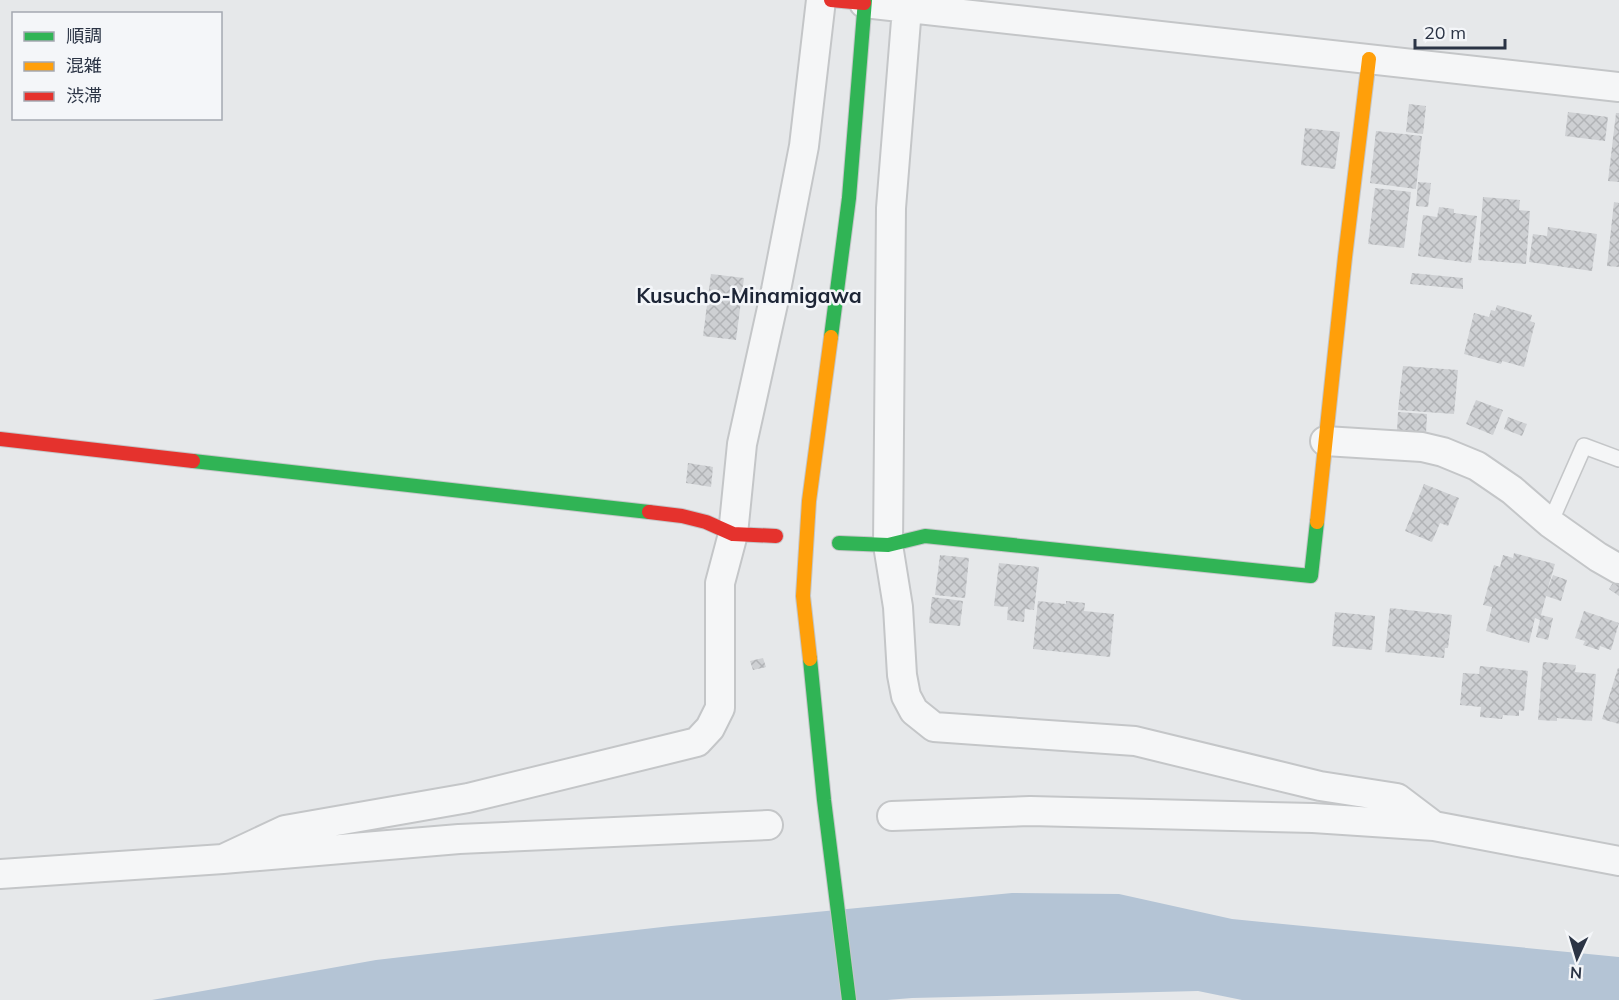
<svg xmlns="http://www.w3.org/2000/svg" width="1619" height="1000" font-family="Mulish,'Noto Sans JP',sans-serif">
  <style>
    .water { fill: #b4c4d5 }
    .building { fill: url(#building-cross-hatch) }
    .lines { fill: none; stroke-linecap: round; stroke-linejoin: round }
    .lane-casing { stroke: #c4c6c8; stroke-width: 18 }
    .street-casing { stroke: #c4c6c8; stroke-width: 32 }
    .fast-casing { stroke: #c4c6c8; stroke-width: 16 }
    .slow-casing { stroke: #c4c6c8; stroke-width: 16 }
    .jam-casing { stroke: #c4c6c8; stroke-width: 16 }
    .lane { stroke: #f5f6f7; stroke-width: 15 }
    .street { stroke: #f5f6f7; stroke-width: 28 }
    .fast { stroke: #30b455; stroke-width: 14 }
    .slow { stroke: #ff9f0a; stroke-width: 14 }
    .jam { stroke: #e5322d; stroke-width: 14 }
    .labels { text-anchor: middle; stroke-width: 5; stroke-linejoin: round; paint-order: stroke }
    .quarter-label { font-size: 21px; font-weight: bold; fill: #1d2536; stroke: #f4f6f9 }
  </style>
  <defs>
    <pattern id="building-cross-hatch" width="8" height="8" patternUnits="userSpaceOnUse" patternTransform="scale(1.5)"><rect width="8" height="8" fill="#ced0d3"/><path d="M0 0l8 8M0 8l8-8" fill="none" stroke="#b1b3b6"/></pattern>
  </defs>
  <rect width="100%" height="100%" fill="#e6e8ea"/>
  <path class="water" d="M1012,893L1119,894L1232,919L1619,957V1000H1242L1198,991L912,998L887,1000H152L376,960L671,926Z"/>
  <path class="building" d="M1409,104L1426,106L1423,134L1406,132Z
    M1568,112L1608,117L1605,141L1565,136Z
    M1616,113H1619V182L1608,181Z
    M1305,128L1340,132L1335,169L1301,165Z
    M1376,131L1422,136L1416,189L1370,183Z
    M1418,182L1431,183L1428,207L1416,206Z
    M1375,188L1411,192L1404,248L1368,244Z
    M1483,197L1520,200L1519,210L1530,211L1526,264L1478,260Z
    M1614,202L1619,203V267L1607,266Z
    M1439,207L1454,209V213L1477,216L1471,263L1418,256L1423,215L1437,217Z
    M1548,227L1597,234L1592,271L1529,262L1533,234L1547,236Z
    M1412,273L1463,278V289L1410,284Z
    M711,274L744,278L736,340L703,336Z
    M1497,305L1532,315L1530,321L1535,323L1524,367L1502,361L1501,364L1464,354L1474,313L1489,317L1491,310L1495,311Z
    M1403,366L1458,370L1454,414L1398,410Z
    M1476,400L1503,410L1493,435L1466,424Z
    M1398,412L1427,414L1426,434L1397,432Z
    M1508,417L1527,424L1522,436L1504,429Z
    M688,463L713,467L711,487L686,483Z
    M1424,484L1459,498L1448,526L1440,523L1432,542L1405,531Z
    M1514,553L1555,564L1547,591L1553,575L1567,580L1561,601L1546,596L1541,615L1553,618L1548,640L1536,637L1540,620L1535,618L1529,643L1486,631L1492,607L1483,605L1494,565L1500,567L1503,555L1513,558Z
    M940,555L969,558L965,598L935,595Z
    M999,563L1039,567L1034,610L1025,609L1024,622L1007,620L1008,607L994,606Z
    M1616,578L1619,580V596L1609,589Z
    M932,597L963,601L960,626L929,623Z
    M1038,601L1066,604V601L1085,603L1084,611L1114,614L1110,657L1033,649Z
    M1390,608L1452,615L1448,648H1445L1444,658L1385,652Z
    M1584,611L1619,623L1611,650L1600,646L1599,650L1583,645L1585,641L1575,638Z
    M1335,612L1375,616L1372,650L1332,646Z
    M763,658L766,667L753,670L750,661Z
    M1543,662L1576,665L1575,672L1596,674L1592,721L1557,718V721L1538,720Z
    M1480,666L1528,671L1524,711L1519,710V716L1503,715L1502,719L1480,717L1481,707L1460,705L1463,673L1479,674Z
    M1618,668H1619V724L1602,719Z"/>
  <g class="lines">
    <g class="lane-casing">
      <path id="lane" d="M1550,523L1584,446L1619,459"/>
    </g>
    <g class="street-casing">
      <path id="street" d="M864,3L1619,87
        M907,8L891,208L888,545L898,607L902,675L906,696L914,711L934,727L1135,741L1320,786L1397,798L1434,826
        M1325,441L1422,447L1443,452L1477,466L1512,490L1550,523L1598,557L1619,569
        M892,816L1030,811L1313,818L1434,826L1619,861
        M223,859L285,830L468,798L697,742L710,728L720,708V583L733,534L742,444L776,290L804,146L821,0
        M0,874L223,859L459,839L768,825"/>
    </g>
    <g class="fast-casing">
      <path id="fast" d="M831,337L849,198L865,0
        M193,461L649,512
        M839,543L888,545L925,536L1311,576L1317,522
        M810,659L824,800L849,1000"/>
    </g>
    <g class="slow-casing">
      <path id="slow" d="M1317,522L1345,257L1369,59
        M810,659L803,596L809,501L831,337"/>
    </g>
    <g class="jam-casing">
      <path id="jam" d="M831,0L864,3
        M0,439L193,461
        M649,512L682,516L706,522L733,534L776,536"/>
    </g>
    <use href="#lane" class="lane"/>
    <use href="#street" class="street"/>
    <use href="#fast" class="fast"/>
    <use href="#slow" class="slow"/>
    <use href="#jam" class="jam"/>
  </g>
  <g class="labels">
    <g class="quarter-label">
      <text x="749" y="303">Kusucho-Minamigawa</text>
    </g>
  </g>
  <rect x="12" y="12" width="210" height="108" fill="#f4f6f9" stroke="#a4a8b1" stroke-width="1.5"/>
  <rect x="24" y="32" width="30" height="9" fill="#30b455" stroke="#a4a8b1" stroke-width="1.5"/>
  <text x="66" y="42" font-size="18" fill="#2b3445">順調</text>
  <rect x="24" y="62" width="30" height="9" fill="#ff9f0a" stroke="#a4a8b1" stroke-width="1.5"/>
  <text x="66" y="72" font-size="18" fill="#2b3445">混雑</text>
  <rect x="24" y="92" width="30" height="9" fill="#e5322d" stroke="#a4a8b1" stroke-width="1.5"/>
  <text x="66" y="102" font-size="18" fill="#2b3445">渋滞</text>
  <g transform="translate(1577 958) rotate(184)" stroke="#f4f6f9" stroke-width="4.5" paint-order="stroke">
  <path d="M0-4.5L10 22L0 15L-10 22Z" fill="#2b3445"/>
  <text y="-9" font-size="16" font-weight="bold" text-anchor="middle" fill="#2b3445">N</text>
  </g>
  <path d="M1415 39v9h90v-9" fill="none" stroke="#2b3445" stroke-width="3"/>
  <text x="1424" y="39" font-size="18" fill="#2b3445" stroke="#f4f6f9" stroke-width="4.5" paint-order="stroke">20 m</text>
</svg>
